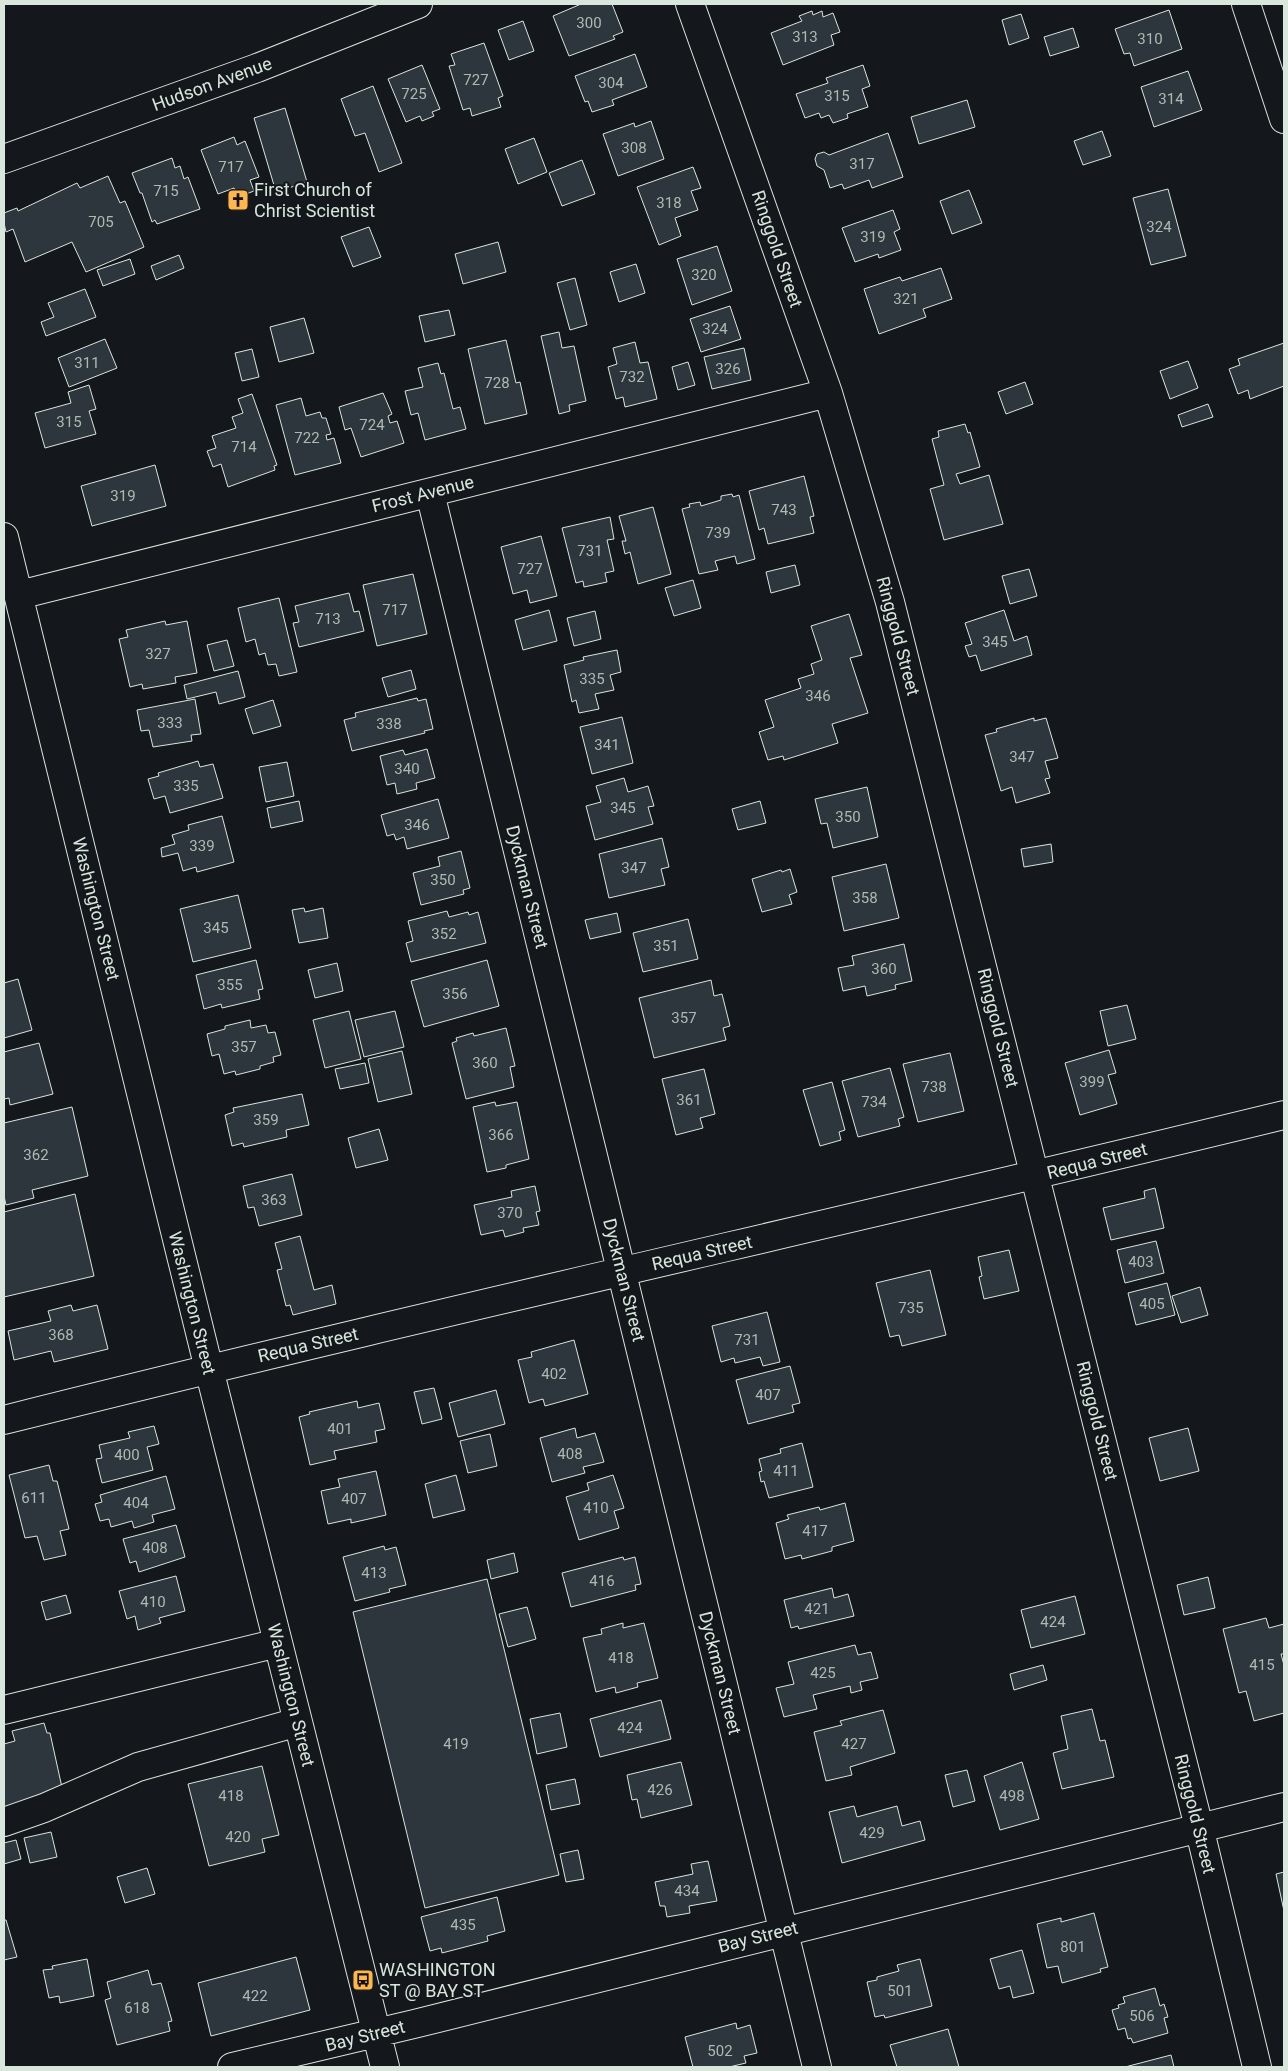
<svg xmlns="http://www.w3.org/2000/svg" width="1288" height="2071" font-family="Roboto,sans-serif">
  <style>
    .building { fill: #2c363c; stroke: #d8e6dc }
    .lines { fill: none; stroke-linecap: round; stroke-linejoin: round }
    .minor-casing { stroke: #d8e6dc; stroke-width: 30 }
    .minor { stroke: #14181c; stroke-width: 28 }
    .labels { text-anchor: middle; stroke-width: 4; stroke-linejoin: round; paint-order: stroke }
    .number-label { font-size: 15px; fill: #adbab4 }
    .street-label { font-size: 18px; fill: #d8e6dc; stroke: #14181c }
    .poi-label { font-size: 18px; fill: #d8e6dc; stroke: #14181c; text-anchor: start }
  </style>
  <rect width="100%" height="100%" fill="#14181c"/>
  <path class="building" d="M581,4H612L623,32L613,36L615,39L569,56L553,16Z
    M1169,10L1182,49L1134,66L1130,53L1124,54L1115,29Z
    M812,11L813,15L822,11L823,17L833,13L840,32L831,35L834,45L783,65L771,33L802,21L799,16Z
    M1021,14L1029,38L1009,45L1002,20Z
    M523,21L534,51L509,60L498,30Z
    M1073,28L1079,47L1050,56L1044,37Z
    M484,43L503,96L498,98L501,107L472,116L470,108L463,110L449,66L455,65L451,54Z
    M635,54L647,87L612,100L614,105L592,112L588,101L585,102L575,76Z
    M422,65L440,109L432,112L434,116L422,121L420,116L406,122L388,79Z
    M863,65L870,86L862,89L868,107L847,114L848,118L833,123L829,115L821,118L819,113L805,118L796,94L828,83L826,78Z
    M1188,71L1202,110L1154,127L1141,87Z
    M373,86L402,163L379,172L365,133L355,136L341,99Z
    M967,100L975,127L919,144L911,117Z
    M285,108L307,182L276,192L254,118Z
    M651,121L664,159L618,176L603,134L634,123L635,127Z
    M1102,131L1111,156L1083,165L1074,141Z
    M888,133L903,177L872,188L869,180L844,189L842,184L830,188L824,170L817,166L815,159L817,154L824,152L829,155Z
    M234,137L237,145L245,141L259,177L250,180L254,191L238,197L234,188L218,194L201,150Z
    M534,138L547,172L518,184L505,149Z
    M172,158L175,168L180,166L184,179L188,177L200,209L157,224L155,220L152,222L142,193H140L132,173Z
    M582,160L595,194L562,206L549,173Z
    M693,167L701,188L691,191L698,210L675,218L681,236L659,245L637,187Z
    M108,176L120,203L125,201L144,247L86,272L72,242L25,262L13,229L6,232L4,223V213L17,208L18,211L77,183L80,188Z
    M1168,189L1186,256L1151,265L1133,198Z
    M969,190L982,223L952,234L940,201Z
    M893,210L900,229L894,232L901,250L879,258L878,254L855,262L842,228Z
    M369,227L381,257L353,267L341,237Z
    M498,242L506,272L463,284L455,254Z
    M717,246L732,291L692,305L677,259Z
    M179,255L184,268L156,280L151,266Z
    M130,259L135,274L103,286L97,270Z
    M636,264L645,293L619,302L610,272Z
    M941,268L952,299L923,309L926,317L879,334L864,289L900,277L902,281Z
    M575,278L587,325L570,330L557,283Z
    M85,289L96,317L46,336L41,322L54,317L48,303Z
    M730,306L741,339L701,352L690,319Z
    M449,310L455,335L425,342L419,316Z
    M304,318L314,353L279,362L270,327Z
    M559,332L562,348L574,346L586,401L569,405L570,411L559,414L541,336Z
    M105,339L117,368L69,387L58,358Z
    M506,340L516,383L520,382L527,414L485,424L468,349Z
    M635,342L640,363L648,362L657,399L625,407L623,397L616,399L608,367L617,364L613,348Z
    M1284,343V386L1250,399L1248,390L1238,394L1229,369L1240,365L1238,359Z
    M744,348L751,380L712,389L704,357Z
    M252,349L259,377L242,381L235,353Z
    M1188,361L1198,388L1170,399L1160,371Z
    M688,362L695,385L678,390L672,367Z
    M438,363L441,374L444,373L453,409L460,407L466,429L425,440L418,413L411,415L405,391L423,387L418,368Z
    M1025,382L1033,404L1006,414L998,392Z
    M89,385L96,409L89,411L96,434L45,448L35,413L71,403L68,392Z
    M383,393L392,414L388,416L390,423L397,421L404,443L361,457L351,428L345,430L339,407Z
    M252,394L277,465L274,466L275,470L228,487L221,464L213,467L207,451L216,448L212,436L236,428L232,417L243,413L238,399Z
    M301,398L306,416L320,412L322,418H326L331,434L326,435L327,440L334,438L341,463L295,475L276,405Z
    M1208,404L1213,417L1182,427L1178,415Z
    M965,424L968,433L970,432L980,467L956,474L960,484L989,475L1003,524L944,540L930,489L944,485L932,439L939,437L938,431Z
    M155,465L166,506L92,526L81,486Z
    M804,476L814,516L810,517L814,533L768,544L764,528L759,530L749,491Z
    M732,494L733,497L739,495L755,559L737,564L735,556L715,561L718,570L699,574L682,509L690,507L689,504L700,502L701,506L721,500V496Z
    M653,507L671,574L638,584L630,552L625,554L622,541H626L619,516Z
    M610,517L614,539L607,540L614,571L605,573L607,582L584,587L583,581L576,583L562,528Z
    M541,536L557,596L530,603L527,590L513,594L501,547Z
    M795,565L800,585L771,593L766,572Z
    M1029,569L1037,596L1010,604L1002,576Z
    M413,574L427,634L377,646L363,585Z
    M693,580L701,608L674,616L665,588Z
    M349,593L354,612L359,611L364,631L299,647L293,623L299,622L295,606Z
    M279,598L297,672L279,676L276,664L268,665L265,653L259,655L255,639L246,642L238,608Z
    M549,610L557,641L523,650L515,620Z
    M1004,610L1014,641L1027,636L1032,655L981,671L976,655L969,657L965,646L972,644L965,623Z
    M595,611L601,639L574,646L567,618Z
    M849,614L862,655L850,658L868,713L832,724L838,743L784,760L783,756L768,760L759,732L774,727L765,700L801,688L798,679L814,674L811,664L822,660L811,626Z
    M165,621L166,625L187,621L197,673L175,677L176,683L143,689L142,684L130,687L119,639L128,637L126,630Z
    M227,640L234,666L214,671L207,645Z
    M617,650L621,672L610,675L614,690L595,694L599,709L579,713L576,700L572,702L564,665L584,660L583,657Z
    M411,670L416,689L388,697L382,678Z
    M238,671L245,697L219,704L216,692L187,699L184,685Z
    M417,698L418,701L426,699L433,729L424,731L425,733L352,751L344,720L356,717L355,713Z
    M195,699L201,734L191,735L192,741L153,747L149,730L141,731L137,710Z
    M273,700L281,726L253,734L245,709Z
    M622,717L633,763L592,774L580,727Z
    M1034,718V721L1046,718L1058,758L1045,761L1050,778L1045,779L1050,793L1016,803L1012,787L1001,791L985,735L997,732L996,729Z
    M427,749L435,778L416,783L417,789L397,794L395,783L387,785L380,756L403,750L405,755Z
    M198,761L200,767L213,764L223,798L170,813L165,796L154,799L148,779L159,776L158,773Z
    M287,762L294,796L266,802L259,767Z
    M624,778L628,792L648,786L654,806L648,807L653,824L595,840L586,806L601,802L596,786Z
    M867,787L878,837L833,848L827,823L821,824L815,799Z
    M438,799L449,838L407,849L404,837L396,840L394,834L387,836L381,815Z
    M299,801L303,821L271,828L267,808Z
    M760,801L766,823L738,830L732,809Z
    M222,816L234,862L197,872L196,867L183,871L178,853L162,857L161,848L175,844L172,835L189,830L188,825Z
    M662,838L669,867L661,869L665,885L609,898L599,854Z
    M1051,844L1053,862L1024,867L1021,849Z
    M461,851L470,888L463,890L464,894L421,905L413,873L440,866L438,857Z
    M886,864L899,918L844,931L832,877Z
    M790,869L797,892L789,895L792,904L762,912L752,879L781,870L782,872Z
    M238,895L251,948L193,962L180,909Z
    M304,908L305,912L323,908L328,938L299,943L292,910Z
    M447,911L449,917L468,912L469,915L478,912L486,943L411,962L406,943L413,941L408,921Z
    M617,913L621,932L590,939L585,920Z
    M688,919L698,959L643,972L633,933Z
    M904,944L912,981L895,985L896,989L867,996L865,986L843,991L838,968L854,965L852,956Z
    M256,960L263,989L258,990L260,999L222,1008L221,1004L204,1009L196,975Z
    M487,960L499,1006L424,1027L411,981Z
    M337,963L343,991L315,998L308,970Z
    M18,979L32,1030L4,1038V983Z
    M711,980L714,996L722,994L730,1026L723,1028L726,1040L654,1058L639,998Z
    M1127,1005L1136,1039L1108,1046L1100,1011Z
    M349,1011L361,1059L325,1068L313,1020Z
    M395,1011L404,1047L364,1057L355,1020Z
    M250,1020L251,1028L266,1025L268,1033L275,1032L281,1055L273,1057L274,1062L260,1066V1069L236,1075L235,1071L224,1074L219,1054L212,1056L207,1034L225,1029V1026Z
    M506,1028L515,1066L510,1067L514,1087L466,1099L452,1043L457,1041L456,1038L473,1033L474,1036Z
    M39,1043L53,1094L10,1105L9,1098L4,1099V1052Z
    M1109,1050L1116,1073L1108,1075L1117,1104L1080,1115L1065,1063Z
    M402,1051L412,1094L378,1102L368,1059Z
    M950,1053L964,1111L918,1122L903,1064Z
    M365,1063L369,1083L340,1089L335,1069Z
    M890,1068L904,1117L898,1119L900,1126L858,1137L842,1081Z
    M704,1069L715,1114L700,1118L703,1128L676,1135L662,1079Z
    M832,1082L845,1130L839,1132L841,1140L820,1146L803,1090Z
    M302,1094L309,1125L286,1130L287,1137L244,1147L243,1143L232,1146L225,1115L234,1112L233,1108Z
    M495,1102L496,1106L517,1102L529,1159L506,1165V1168L487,1172L473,1107Z
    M72,1107L88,1176L32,1190L34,1198L6,1205L4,1196V1123Z
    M379,1129L388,1160L356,1168L348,1138Z
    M292,1174L302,1215L259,1226L254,1207L248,1208L243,1186Z
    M535,1186L540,1211L536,1212L539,1225L523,1228L524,1232L505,1237L503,1230L481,1235L474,1205L512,1197L511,1191Z
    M1155,1188L1164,1228L1111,1240L1103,1208L1145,1198L1144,1191Z
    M75,1194L94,1276L4,1297V1212Z
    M300,1236L314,1290L332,1285L336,1304L293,1315L290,1305L286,1306L277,1270L282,1269L275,1243Z
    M1156,1241L1164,1273L1125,1283L1117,1250Z
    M1009,1250L1019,1291L984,1299L979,1277L982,1276L978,1257Z
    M930,1270L946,1335L902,1346L899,1335L890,1337L876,1283Z
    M1167,1283L1175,1315L1136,1325L1128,1293Z
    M1200,1287L1208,1315L1181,1323L1172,1296Z
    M71,1305L73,1311L97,1305L108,1349L54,1362L51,1351L14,1360L8,1331L51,1321L48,1311Z
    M767,1312L780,1362L763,1366L760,1357L735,1363L734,1358L721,1362L712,1326Z
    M574,1340L588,1394L545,1406L543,1399L529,1403L518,1360L532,1357L531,1352Z
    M790,1366L800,1403L792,1405L794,1412L748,1424L736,1380Z
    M434,1388L442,1419L422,1424L414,1392Z
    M496,1390L505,1424L458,1437L449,1403Z
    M357,1401L358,1408L379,1403L385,1429L375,1431L377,1442L334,1451L336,1459L310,1465L299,1417L310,1414L309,1412Z
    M154,1426L159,1444L147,1447L153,1470L102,1483L96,1459L102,1458L99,1445L130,1438L128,1432Z
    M575,1428L577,1438L595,1433L604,1462L583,1467L585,1473L552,1482L540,1438Z
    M1188,1428L1199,1471L1160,1481L1149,1438Z
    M490,1434L497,1466L468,1473L460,1441Z
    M802,1443L813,1487L769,1498L764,1481L761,1482L759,1472L762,1471L759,1459L781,1453L780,1449Z
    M49,1465L53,1481H57L69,1529L60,1531L66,1555L44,1560L37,1536L25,1538L9,1475Z
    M376,1471L386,1515L351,1523V1519L328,1524L321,1491L340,1487L338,1479Z
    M456,1475L465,1510L433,1518L425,1484Z
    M613,1475L624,1508L614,1511L619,1528L579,1540L566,1497L589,1490L587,1483Z
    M166,1476L175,1509L152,1515L154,1522L134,1528L132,1521L111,1527L109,1519L100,1521L95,1504L102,1502L100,1495Z
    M845,1503L854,1541L832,1547V1551L802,1559L801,1555L785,1559L776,1523L789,1519L787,1515L819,1507L820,1510Z
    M176,1525L185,1557L139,1572L136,1561L130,1563L123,1539Z
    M384,1546L385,1550L396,1547L406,1585L389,1589L390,1592L355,1601L343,1557Z
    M514,1553L518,1572L491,1579L487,1560Z
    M623,1557L624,1560L635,1557L641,1584L635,1585L636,1590L571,1607L562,1573Z
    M176,1576L185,1611L159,1618L161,1623L138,1630L135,1616L127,1619L119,1591Z
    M1208,1577L1215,1608L1184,1615L1177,1585Z
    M487,1579L559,1875L425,1908L353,1612Z
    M832,1588L834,1598L848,1594L854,1616L799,1629L798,1626L791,1628L784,1600Z
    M66,1595L71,1613L46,1620L41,1602Z
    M1075,1596L1085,1634L1031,1648L1021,1610Z
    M527,1607L536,1639L508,1647L499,1614Z
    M1266,1618L1269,1628L1284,1624V1654H1281L1284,1665V1713L1254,1721L1246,1691L1239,1693L1223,1629Z
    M623,1623V1628L644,1623L658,1678L637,1683L638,1687L616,1693L615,1687L596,1692L583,1638L602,1634L601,1629Z
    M855,1645L858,1655L871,1652L878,1678L860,1682L862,1690L851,1693L850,1686L813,1695L817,1709L784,1717L776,1688L794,1684L788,1662Z
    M1043,1665L1047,1680L1014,1690L1010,1674Z
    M661,1700L671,1739L600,1757L590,1719Z
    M1092,1709L1100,1741L1105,1740L1114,1777L1062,1789L1053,1753L1068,1749L1061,1716Z
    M883,1710L895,1753L850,1767L852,1775L826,1781L814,1732L842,1725L840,1721Z
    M560,1713L567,1747L537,1754L530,1719Z
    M44,1723L47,1733H50L63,1792L4,1807V1744L15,1741L12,1731Z
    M681,1762L692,1805L641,1818L637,1799L632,1800L627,1775Z
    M1022,1762L1039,1819L1000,1830L984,1776Z
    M262,1766L279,1835L262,1839L265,1852L209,1866L188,1784Z
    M967,1770L975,1801L953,1807L945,1775Z
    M575,1779L580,1804L551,1810L546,1785Z
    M854,1806L857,1817L897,1806L902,1826L920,1821L925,1840L842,1863L829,1812Z
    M51,1832L57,1857L30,1863L24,1838Z
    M16,1840L21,1859L4,1864V1843Z
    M578,1850L584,1879L566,1882L560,1854Z
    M708,1861L717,1901L689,1906L690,1913L667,1917L665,1906H660L655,1882L693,1874L691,1864Z
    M147,1868L155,1894L125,1903L117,1877Z
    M1284,1872V1911L1276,1874Z
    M497,1897L505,1931L487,1936L488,1941L442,1953L441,1948L430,1951L421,1917Z
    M1094,1913L1108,1967L1100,1969L1101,1972L1062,1983L1058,1966L1047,1968L1037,1924L1061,1918V1922Z
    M4,1920H6L17,1957L4,1960Z
    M1022,1950L1034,1993L1013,1998L1010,1986L999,1989L990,1959Z
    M296,1957L310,2010L211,2036L198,1983Z
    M87,1959L94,1996L60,2003L59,1996L49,1998L43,1970L53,1969L52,1966Z
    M920,1959L932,2006L885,2018L884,2015L875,2017L867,1982L877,1980V1977L899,1971L897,1965Z
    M148,1970L152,1985L161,1983L172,2021L168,2022L170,2031L117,2045L105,2000L111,1998L107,1982Z
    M1155,1988L1160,2006L1164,2004L1168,2017L1164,2018L1168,2033L1133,2043L1131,2038L1128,2039L1125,2028L1118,2030L1112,2010L1119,2008L1118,2005L1125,2003L1123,1997Z
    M736,2023L737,2029L750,2025L757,2053L744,2056L746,2063L729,2067H693L685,2037Z
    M948,2029L959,2067H897L890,2045Z
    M1171,2055L1174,2067H1125Z"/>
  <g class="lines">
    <g class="minor-casing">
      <path id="minor" d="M690,4L828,393L890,602L1199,1827L1257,2067
        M1246,4L1284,119
        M4,159L257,68L418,4
        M430,493L817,2067
        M4,537L209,1369L385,2067
        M19,595L828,393
        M4,1420C429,1313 858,1219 1284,1115
        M4,1710L278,1643
        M4,1822L44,1808L138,1767L298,1722
        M232,2067L414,2024L1284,1807"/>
    </g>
    <use href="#minor" class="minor"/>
  </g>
  <defs>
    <g id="church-square" transform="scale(1.125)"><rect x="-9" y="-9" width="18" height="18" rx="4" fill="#ffb74d" stroke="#14181c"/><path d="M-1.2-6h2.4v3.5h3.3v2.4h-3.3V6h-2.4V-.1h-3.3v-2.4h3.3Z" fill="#111"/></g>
    <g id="bus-square" transform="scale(1.125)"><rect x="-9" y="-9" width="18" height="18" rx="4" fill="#ffb74d" stroke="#14181c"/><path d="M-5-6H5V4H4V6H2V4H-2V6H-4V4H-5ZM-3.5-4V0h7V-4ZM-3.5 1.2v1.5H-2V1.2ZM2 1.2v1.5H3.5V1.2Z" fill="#111"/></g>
  </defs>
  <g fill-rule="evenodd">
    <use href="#church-square" x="238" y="200"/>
    <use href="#bus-square" x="363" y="1980"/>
  </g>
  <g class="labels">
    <g class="number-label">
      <text x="589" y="28">300</text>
      <text x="805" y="42">313</text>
      <text x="1150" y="44">310</text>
      <text x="476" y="85">727</text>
      <text x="611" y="88">304</text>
      <text x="414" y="99">725</text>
      <text x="837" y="101">315</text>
      <text x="1171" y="104">314</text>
      <text x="634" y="153">308</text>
      <text x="862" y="169">317</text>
      <text x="231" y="172">717</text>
      <text x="166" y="196">715</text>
      <text x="669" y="208">318</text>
      <text x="101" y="227">705</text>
      <text x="1159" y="232">324</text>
      <text x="873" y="242">319</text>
      <text x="704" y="280">320</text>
      <text x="906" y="304">321</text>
      <text x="715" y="334">324</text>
      <text x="87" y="368">311</text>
      <text x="728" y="374">326</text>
      <text x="632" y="382">732</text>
      <text x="497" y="388">728</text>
      <text x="69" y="427">315</text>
      <text x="372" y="430">724</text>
      <text x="307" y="443">722</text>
      <text x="244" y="452">714</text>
      <text x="123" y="501">319</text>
      <text x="784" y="515">743</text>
      <text x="718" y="538">739</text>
      <text x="590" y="556">731</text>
      <text x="530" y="574">727</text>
      <text x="395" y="615">717</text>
      <text x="328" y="624">713</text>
      <text x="995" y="647">345</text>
      <text x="158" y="659">327</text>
      <text x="592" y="684">335</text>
      <text x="818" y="701">346</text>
      <text x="170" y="728">333</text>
      <text x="389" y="729">338</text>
      <text x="607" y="750">341</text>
      <text x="1022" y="762">347</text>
      <text x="407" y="774">340</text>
      <text x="186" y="791">335</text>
      <text x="623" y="813">345</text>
      <text x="848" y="822">350</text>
      <text x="417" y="830">346</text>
      <text x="202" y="851">339</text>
      <text x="634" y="873">347</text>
      <text x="443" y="885">350</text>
      <text x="865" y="903">358</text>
      <text x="216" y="933">345</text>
      <text x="444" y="939">352</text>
      <text x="666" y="951">351</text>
      <text x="884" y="974">360</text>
      <text x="230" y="990">355</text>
      <text x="455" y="999">356</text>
      <text x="684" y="1023">357</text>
      <text x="244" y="1052">357</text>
      <text x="485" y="1068">360</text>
      <text x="1092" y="1087">399</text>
      <text x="934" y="1092">738</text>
      <text x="689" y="1105">361</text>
      <text x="874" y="1107">734</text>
      <text x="266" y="1125">359</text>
      <text x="501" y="1140">366</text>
      <text x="36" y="1160">362</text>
      <text x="274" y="1205">363</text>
      <text x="510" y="1218">370</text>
      <text x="1141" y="1267">403</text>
      <text x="1152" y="1309">405</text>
      <text x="911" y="1313">735</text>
      <text x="61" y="1340">368</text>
      <text x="747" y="1345">731</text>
      <text x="554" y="1379">402</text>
      <text x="768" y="1400">407</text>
      <text x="340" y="1434">401</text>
      <text x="570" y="1459">408</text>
      <text x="127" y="1460">400</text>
      <text x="786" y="1476">411</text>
      <text x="34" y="1503">611</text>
      <text x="354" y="1504">407</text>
      <text x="136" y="1508">404</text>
      <text x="596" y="1513">410</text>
      <text x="815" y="1536">417</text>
      <text x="155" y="1553">408</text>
      <text x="374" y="1578">413</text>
      <text x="602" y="1586">416</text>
      <text x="153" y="1607">410</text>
      <text x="817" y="1614">421</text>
      <text x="1053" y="1627">424</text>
      <text x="621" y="1663">418</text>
      <text x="1262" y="1670">415</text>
      <text x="823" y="1678">425</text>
      <text x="630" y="1733">424</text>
      <text x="456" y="1749">419</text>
      <text x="854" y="1749">427</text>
      <text x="660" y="1795">426</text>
      <text x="231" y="1801">418</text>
      <text x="1012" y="1801">498</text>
      <text x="872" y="1838">429</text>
      <text x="238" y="1842">420</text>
      <text x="687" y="1896">434</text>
      <text x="463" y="1930">435</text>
      <text x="1073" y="1952">801</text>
      <text x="900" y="1996">501</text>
      <text x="255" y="2001">422</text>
      <text x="137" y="2013">618</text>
      <text x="1142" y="2021">506</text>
      <text x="720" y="2056">502</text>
    </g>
    <g class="street-label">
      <text transform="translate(212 84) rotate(-20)" y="6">Hudson Avenue</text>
      <text transform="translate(777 249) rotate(71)" y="6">Ringgold Street</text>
      <text transform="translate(423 494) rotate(-14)" y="6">Frost Avenue</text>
      <text transform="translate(898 636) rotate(75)" y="6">Ringgold Street</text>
      <text transform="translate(527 887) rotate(76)" y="6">Dyckman Street</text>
      <text transform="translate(96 909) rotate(76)" y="6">Washington Street</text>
      <text transform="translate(998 1028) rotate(76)" y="6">Ringgold Street</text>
      <text transform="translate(1097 1161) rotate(-14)" y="6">Requa Street</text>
      <text transform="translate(702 1253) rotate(-13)" y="6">Requa Street</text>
      <text transform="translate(624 1280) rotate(76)" y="6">Dyckman Street</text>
      <text transform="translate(192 1303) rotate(76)" y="6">Washington Street</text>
      <text transform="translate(308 1345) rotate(-13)" y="6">Requa Street</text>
      <text transform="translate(1097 1421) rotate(76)" y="6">Ringgold Street</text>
      <text transform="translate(720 1673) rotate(76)" y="6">Dyckman Street</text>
      <text transform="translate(291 1695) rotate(76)" y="6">Washington Street</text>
      <text transform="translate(1195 1814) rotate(76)" y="6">Ringgold Street</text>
      <text transform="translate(758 1937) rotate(-14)" y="6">Bay Street</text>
      <text transform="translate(365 2036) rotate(-14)" y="6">Bay Street</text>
    </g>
    <g class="poi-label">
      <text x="254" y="196">First Church of<tspan x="254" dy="21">Christ Scientist</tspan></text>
      <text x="379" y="1976">WASHINGTON<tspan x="379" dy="21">ST @ BAY ST</tspan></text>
    </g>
  </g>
  <rect width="1288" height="2071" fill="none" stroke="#d8e6dc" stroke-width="10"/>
</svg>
